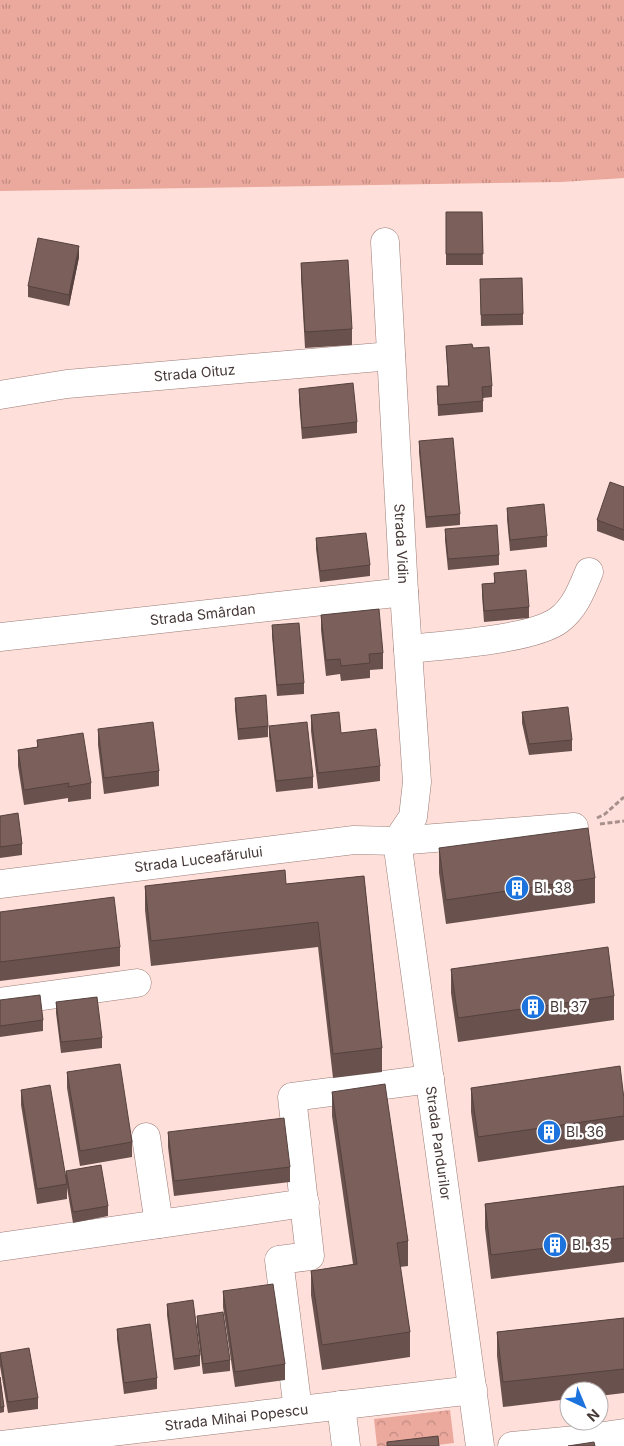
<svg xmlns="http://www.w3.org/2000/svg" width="624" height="1446" font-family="Inter,sans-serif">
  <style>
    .grass { fill: url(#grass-tufts) }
    .forest { fill: url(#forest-crowns) }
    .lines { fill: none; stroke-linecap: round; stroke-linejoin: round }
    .minor-casing { stroke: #9a7d78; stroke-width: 29 }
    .path { stroke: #a7908c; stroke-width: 3; stroke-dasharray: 5 2.5; stroke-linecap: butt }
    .minor { stroke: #fff; stroke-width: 28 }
    .wall { fill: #69524d }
    .shaded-wall { fill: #55423f }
    .building { fill: #7a5f5a; stroke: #55423f }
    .labels { text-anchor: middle; stroke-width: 5; stroke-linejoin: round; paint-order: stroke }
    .street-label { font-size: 14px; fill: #453836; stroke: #fff }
    .poi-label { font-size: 14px; fill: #453836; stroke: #fff; text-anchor: start }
  </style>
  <defs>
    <pattern id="grass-tufts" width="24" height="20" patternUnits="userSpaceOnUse" patternTransform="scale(1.25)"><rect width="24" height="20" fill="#eba89d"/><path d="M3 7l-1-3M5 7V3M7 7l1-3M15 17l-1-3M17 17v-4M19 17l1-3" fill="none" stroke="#c08a81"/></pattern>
    <pattern id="forest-crowns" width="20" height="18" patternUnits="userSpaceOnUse" patternTransform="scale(1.25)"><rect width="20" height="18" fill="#eba89d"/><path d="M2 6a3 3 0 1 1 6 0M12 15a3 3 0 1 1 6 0" fill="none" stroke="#c08a81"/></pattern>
  </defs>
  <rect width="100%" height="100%" fill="#ffdfd9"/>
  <path class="grass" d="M0,0H624V178L561,182L0,191Z"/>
  <path class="forest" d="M450,1410L454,1443L429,1446H377L374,1419Z"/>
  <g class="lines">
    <g class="minor-casing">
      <g id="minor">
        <path id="s1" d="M385,242L404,592L417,782L413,817L397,841"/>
        <path id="s2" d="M0,395L67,384L391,356"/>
        <path id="s3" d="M0,637L404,592"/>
        <path d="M408,649C444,645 532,640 559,620C575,608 582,589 589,572"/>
        <path id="s4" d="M397,841L480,1446"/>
        <path id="s5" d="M0,884L354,840L397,841L574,827"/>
        <path d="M0,1002L137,983"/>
        <path d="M146,1137L159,1224"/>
        <path d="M0,1247L305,1203"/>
        <path d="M341,1405L346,1446"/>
        <path d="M298,1410L279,1260L310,1256L292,1097L430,1079"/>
        <path id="s6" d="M0,1445L473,1390"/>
        <path d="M512,1446L576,1440L624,1433"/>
      </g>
    </g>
    <path class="path" d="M597,818L605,814L624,797
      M600,824L624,821"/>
    <use href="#minor" class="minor"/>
  </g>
  <path class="wall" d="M446,212H482L483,265H446Z
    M79,257L69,306L28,297V286Z
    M301,263L352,329V345L305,348L301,278Z
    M480,279L523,314V325L481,326Z
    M446,346L473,348L492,386V397L483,398V412L438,416L437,386H448Z
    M299,389L357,422V433L302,439L299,400Z
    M419,441L460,514V525L426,528L419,452Z
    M624,487V541L597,531V520Z
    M507,508L547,536V547L510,551L507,519Z
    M445,529L499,555V565L448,570L445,540Z
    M316,538L370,565V576L320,582L316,549Z
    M494,573L529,607V618L484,622L482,595V584L494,583Z
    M321,615L383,653V669L370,670V678L341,681L340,674L326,676L321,630Z
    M272,625L304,683V694L277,696L272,636Z
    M235,698L268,726V737L238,740L235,709Z
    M522,712L572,740V751L529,755L522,723Z
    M311,715L341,733L380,766V781L318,789L311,731Z
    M269,726L313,777V788L276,792L269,736Z
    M98,729L159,771V786L104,794L98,745Z
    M37,740L91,783V799L68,802V798L24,805L18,766V750L37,747Z
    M0,816L22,844V855L0,858Z
    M439,848L595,878V903L446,924L439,873Z
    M364,876L382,1048V1072L333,1078L318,947L151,966L145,910V886L286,884Z
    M0,912L120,947V966L0,981Z
    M451,969L614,996V1020L458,1042L451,993Z
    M0,1000L43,1020V1031L0,1037Z
    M56,1002L102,1038V1048L61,1053L56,1013Z
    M67,1072L132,1142V1157L80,1166L67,1088Z
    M471,1088L624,1099V1140L478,1162L471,1112Z
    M21,1090L66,1177V1171L108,1206V1216L73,1223L67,1188V1199L37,1204L21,1105Z
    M332,1092L408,1241V1266L400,1267L410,1332V1357L322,1370L311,1295V1271L353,1264L332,1116Z
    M168,1132L290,1167V1182L174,1196L168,1147Z
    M624,1186V1262L491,1279L485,1228V1204Z
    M223,1291L285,1364V1380L235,1387L223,1307Z
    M167,1304L200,1355V1366L174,1370L167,1315Z
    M197,1316L230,1360V1371L203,1374L197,1327Z
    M624,1318V1393L599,1396V1391H569V1399L503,1407L497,1356V1332Z
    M117,1329L157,1378V1389L124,1394L117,1339Z
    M0,1353L38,1398V1409L8,1413L0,1366Z
    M0,1377L4,1407V1412L0,1413Z"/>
  <path class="shaded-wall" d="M79,246V257L69,306V295Z"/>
  <path class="building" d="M446,212H482L483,254H446Z
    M38,238L79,246L69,295L28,286Z
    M348,260L352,329L305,332L301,263Z
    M522,278L523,314L481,315L480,279Z
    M472,344L473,348L489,347L492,386L482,387L483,401L438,405L437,386H449L446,346Z
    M353,383L357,422L302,428L299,389Z
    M453,438L460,514L426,517L419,441Z
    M610,482L624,487V530L597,520Z
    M544,504L547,536L510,540L507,508Z
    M497,525L499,555L448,559L445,529Z
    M366,533L370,565L320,571L316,538Z
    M526,570L529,607L484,611L482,584L495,583L494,573Z
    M379,609L383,653L369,654L370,663L341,666L340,659L326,660L321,615Z
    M299,623L304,683L277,685L272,625Z
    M266,695L268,726L238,729L235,698Z
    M568,707L572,740L529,744L522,712Z
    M339,712L341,733L376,729L380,766L318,773L311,715Z
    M153,722L159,771L104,778L98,729Z
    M307,722L313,777L276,781L269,726Z
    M83,733L91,783L68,787L69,783L24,790L18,750L38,747L37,740Z
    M18,813L22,844L0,847V816Z
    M588,828L595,878L446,900L439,848Z
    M285,870L286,884L364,876L382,1048L333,1054L318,922L151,941L145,886Z
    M114,897L120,947L0,962V912Z
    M608,947L614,996L458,1018L451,969Z
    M40,995L43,1020L0,1026V1000Z
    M97,997L102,1038L61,1042L56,1002Z
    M120,1064L132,1142L80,1151L67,1072Z
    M620,1066L624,1099V1116L478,1137L471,1088Z
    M385,1084L408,1241L397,1243L410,1332L322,1345L311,1271L357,1264L332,1092Z
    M50,1085L67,1184L37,1189L21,1090Z
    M284,1118L290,1167L174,1181L168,1132Z
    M101,1165L108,1206L73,1212L66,1171Z
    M624,1186V1238L491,1255L485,1204Z
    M273,1284L285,1364L235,1372L223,1291Z
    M193,1300L200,1355L174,1359L167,1304Z
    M223,1312L230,1360L203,1364L197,1316Z
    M624,1318V1369L503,1382L497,1332Z
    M150,1324L157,1378L124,1383L117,1329Z
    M29,1348L38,1398L8,1402L0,1353Z
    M0,1377L4,1407H0Z
    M438,1436L439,1446H387V1442Z
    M594,1442L595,1446H568Z"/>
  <defs>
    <g id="building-disc" transform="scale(1.25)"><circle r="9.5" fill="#1c73dd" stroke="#fff"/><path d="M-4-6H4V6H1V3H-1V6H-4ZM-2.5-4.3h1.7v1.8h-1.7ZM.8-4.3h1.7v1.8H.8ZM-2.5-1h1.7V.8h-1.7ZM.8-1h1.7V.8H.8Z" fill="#fff"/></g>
  </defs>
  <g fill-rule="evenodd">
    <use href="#building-disc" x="517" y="888"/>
    <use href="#building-disc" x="533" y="1007"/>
    <use href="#building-disc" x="549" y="1132"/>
    <use href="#building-disc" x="555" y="1245"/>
  </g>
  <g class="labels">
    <g class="street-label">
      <text dy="5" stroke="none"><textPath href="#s2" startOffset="196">Strada Oituz</textPath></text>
      <text dy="5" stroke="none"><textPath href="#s1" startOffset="302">Strada Vidin</textPath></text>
      <text dy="5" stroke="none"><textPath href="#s3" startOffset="204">Strada Smârdan</textPath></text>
      <text dy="5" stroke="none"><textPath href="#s5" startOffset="200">Strada Luceafărului</textPath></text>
      <text dy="5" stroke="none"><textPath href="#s4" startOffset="305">Strada Pandurilor</textPath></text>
      <text dy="5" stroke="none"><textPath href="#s6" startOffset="238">Strada Mihai Popescu</textPath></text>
    </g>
    <g class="poi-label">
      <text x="534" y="893">Bl. 38</text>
      <text x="550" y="1012">Bl. 37</text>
      <text x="566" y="1137">Bl. 36</text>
      <text x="572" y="1250">Bl. 35</text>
    </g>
  </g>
  <g transform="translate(584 1406) rotate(136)"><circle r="24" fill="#ffffff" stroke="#b5afaf"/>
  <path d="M0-4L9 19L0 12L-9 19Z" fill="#1c73dd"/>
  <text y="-8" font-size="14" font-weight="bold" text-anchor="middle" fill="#453836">N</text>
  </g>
</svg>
